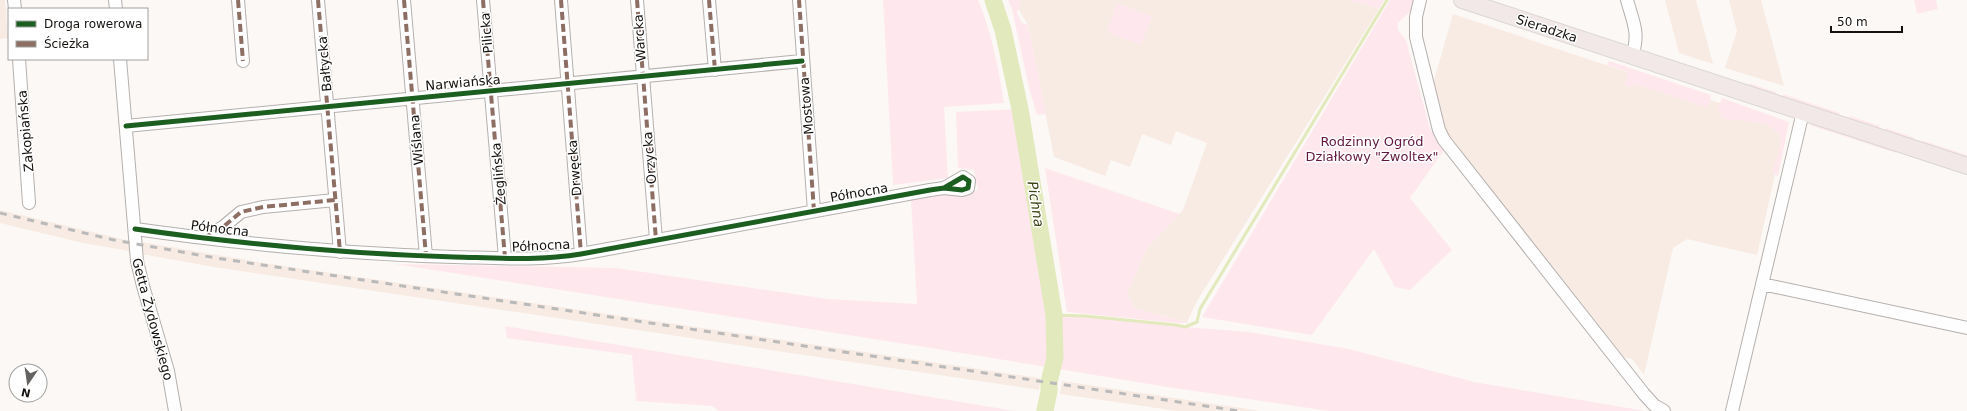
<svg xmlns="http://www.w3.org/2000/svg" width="1967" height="411" font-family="'DejaVu Sans',sans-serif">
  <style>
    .built { fill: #f7ebe3 }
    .green { fill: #fee8ee }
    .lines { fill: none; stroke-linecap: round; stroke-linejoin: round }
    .stream { stroke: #e2e9bc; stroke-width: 3 }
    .river { stroke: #e2e9bc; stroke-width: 17 }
    .minor-casing { stroke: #b4b0ae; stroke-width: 14 }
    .major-casing { stroke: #d9d6d4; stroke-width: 18 }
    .minor { stroke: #fffefe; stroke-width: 12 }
    .major { stroke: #f1e8e7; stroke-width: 16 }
    .rail { stroke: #bbbaba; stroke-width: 3; stroke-dasharray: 7 7; stroke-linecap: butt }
    .quiet { stroke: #8d6e63; stroke-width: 4; stroke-dasharray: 8 4; stroke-linecap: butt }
    .cycleway-casing { stroke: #fff; stroke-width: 8 }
    .cycleway { stroke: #1b5e20; stroke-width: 5 }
    .labels { text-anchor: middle; stroke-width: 3; stroke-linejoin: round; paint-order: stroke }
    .street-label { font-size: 13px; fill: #15110e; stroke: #fff }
    .park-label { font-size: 13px; fill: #62173e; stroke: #fff }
    .water-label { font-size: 14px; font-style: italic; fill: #3d4415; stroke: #fff }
  </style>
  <rect width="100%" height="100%" fill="#fcf8f5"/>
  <path class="built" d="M0,0H5L8,38L0,39Z
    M1013,0H1350L1379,9L1197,301L1187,322L1136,309L1127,294L1147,248L1183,210L1207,143L1176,131L1171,145L1142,134L1130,167L1111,160L1105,176L1054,157L1028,25Z
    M1665,0H1696L1713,64L1679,53Z
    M1729,0H1761L1784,86L1725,68L1737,31Z
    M1453,14L1786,125L1757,255L1687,239L1673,248L1644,375L1632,359L1624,357L1444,130L1433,84Z
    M0,210L130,241L129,251L83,243L0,223Z
    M142,242L264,263L1040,378L1039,390L214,267L141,254Z
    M1062,381L1261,411H1177L1060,394Z"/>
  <path class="green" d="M883,0H978C992,33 998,67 1004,103L944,107L948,178L893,185Z
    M1008,0H1021L1017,13L1022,23L1028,25L1046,114L1037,115L1029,88L1012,9Z
    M1350,0H1384L1379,9Z
    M1390,0H1414L1412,10L1398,23V30L1406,40L1430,129L1444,150L1410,198L1452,250L1410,290L1395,287L1374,249L1312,335L1202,317Z
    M1914,0H1936L1938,9L1917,14Z
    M1117,3L1152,16L1141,45L1107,32Z
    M1609,61L1711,95L1710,104L1705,107L1635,84L1633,88L1625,86L1628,72L1607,65Z
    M1749,83L1776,92L1775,95L1750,87Z
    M1783,94L1840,113L1839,115L1783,97Z
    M1722,98L1789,122L1778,176L1772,173C1775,163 1781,150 1780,140C1778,118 1737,122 1722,118L1718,110Z
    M1020,109L1054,315L1085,316L1176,325L1185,327L1249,332L1349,349L1474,382L1646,411H1329L1161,386L931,348L395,264L616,268L828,299L917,304L911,199L978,190L974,170L958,168L956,112Z
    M1850,116L1880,126L1879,128L1849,118Z
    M1814,124L1895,151L1896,153L1809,125Z
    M1886,128L1915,138L1914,140L1885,130Z
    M1921,140L1967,155L1966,157L1921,142Z
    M1045,168L1180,214L1147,248L1127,294L1136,309L1190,323H1178L1067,312Z
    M505,326L1015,411H719L712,406L636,401L632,355L507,338Z"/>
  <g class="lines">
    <path class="stream" d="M1054,315L1085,316L1176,325L1185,327L1197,322L1200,309L1387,0"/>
    <path class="river" d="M993,0L1003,30L1020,109L1054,315L1055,358L1049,382V391L1045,411"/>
    <g class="minor-casing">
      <path id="minor" d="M14,0L15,9
        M115,0L116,9
        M238,0L243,61
        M318,0L340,252
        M404,0L426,256
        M483,0L505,258
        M561,0L581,254
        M637,0L656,240
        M709,0L715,70
        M799,0L814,211
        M1420,0L1416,17V37L1439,130L1444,140L1644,394L1654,405L1664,411
        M1627,0C1633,22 1640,33 1632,56
        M19,59L29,203
        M120,59L137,261L143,286L168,371L175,411
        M126,126L802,61
        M135,229C241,244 347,254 454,257C497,258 539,261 581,254L930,190L944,188L962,190L968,188L969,181L963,177L944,188
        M204,238L223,227L241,212L263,207L335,200
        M1762,284L1967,328
        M1732,411L1803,112"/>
    </g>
    <g class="major-casing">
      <path id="major" d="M1462,0L1967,166"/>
    </g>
    <use href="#minor" class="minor"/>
    <use href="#major" class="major"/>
    <path class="rail" d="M0,213L114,240L216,258L1239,411"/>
    <path class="quiet" d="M238,0L243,61
      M318,0L340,252
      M404,0L426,256
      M483,0L505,258
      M561,0L581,254
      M637,0L656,240
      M709,0L715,70
      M799,0L814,211
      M204,238L223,227L241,212L263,207L335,200"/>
    <g class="cycleway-casing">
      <path id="cycleway" d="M126,126L802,61
        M135,229C241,244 347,254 454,257C497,258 539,261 581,254L930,190L944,188L962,190L968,188L969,181L963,177L944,188"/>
    </g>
    <use href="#cycleway" class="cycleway"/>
  </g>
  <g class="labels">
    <g class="street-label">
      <text transform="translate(1547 28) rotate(18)" y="5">Sieradzka</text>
      <text transform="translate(486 33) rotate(-95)" y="5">Pilicka</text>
      <text transform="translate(639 38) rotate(-94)" y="5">Warcka</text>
      <text transform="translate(324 64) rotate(-95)" y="5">Bałtycka</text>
      <text transform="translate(463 82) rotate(-5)" y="5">Narwiańska</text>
      <text transform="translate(806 106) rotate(-95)" y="5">Mostowa</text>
      <text transform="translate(25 131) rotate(-95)" y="5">Zakopiańska</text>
      <text transform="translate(416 140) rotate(-95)" y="5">Wiślana</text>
      <text transform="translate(649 158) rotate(-95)" y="5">Orzycka</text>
      <text transform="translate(574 168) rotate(-95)" y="5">Drwęcka</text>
      <text transform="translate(498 174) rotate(-95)" y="5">Żeglińska</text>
      <text transform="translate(859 192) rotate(-10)" y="5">Północna</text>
      <text transform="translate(220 228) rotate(7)" y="5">Północna</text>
      <text transform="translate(541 245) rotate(-3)" y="5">Północna</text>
      <text transform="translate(153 319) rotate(75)" y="5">Getta Żydowskiego</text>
    </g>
    <g class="park-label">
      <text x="1372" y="146">Rodzinny Ogród<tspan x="1372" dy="15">Działkowy "Zwoltex"</tspan></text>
    </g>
    <g class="water-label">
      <text transform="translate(1036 204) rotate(81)" y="5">Pichna</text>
    </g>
  </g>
  <rect x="8" y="8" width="140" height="52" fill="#ffffff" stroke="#a1a09f"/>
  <rect x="16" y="21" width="20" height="6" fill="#1b5e20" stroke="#a1a09f"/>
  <text x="44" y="28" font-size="12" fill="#15110e">Droga rowerowa</text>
  <rect x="16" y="41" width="20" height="6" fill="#8d6e63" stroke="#a1a09f"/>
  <text x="44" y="48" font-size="12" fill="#15110e">Ścieżka</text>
  <g transform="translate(28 383) rotate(193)"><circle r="19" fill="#ffffff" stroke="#a1a09f"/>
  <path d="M0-3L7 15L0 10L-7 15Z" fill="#66625f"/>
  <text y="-6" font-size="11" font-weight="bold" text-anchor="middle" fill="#15110e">N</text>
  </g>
  <path d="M1831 26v6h71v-6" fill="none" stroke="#15110e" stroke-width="2"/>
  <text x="1837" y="26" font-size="12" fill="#15110e" stroke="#ffffff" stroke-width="3" paint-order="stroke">50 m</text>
</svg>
